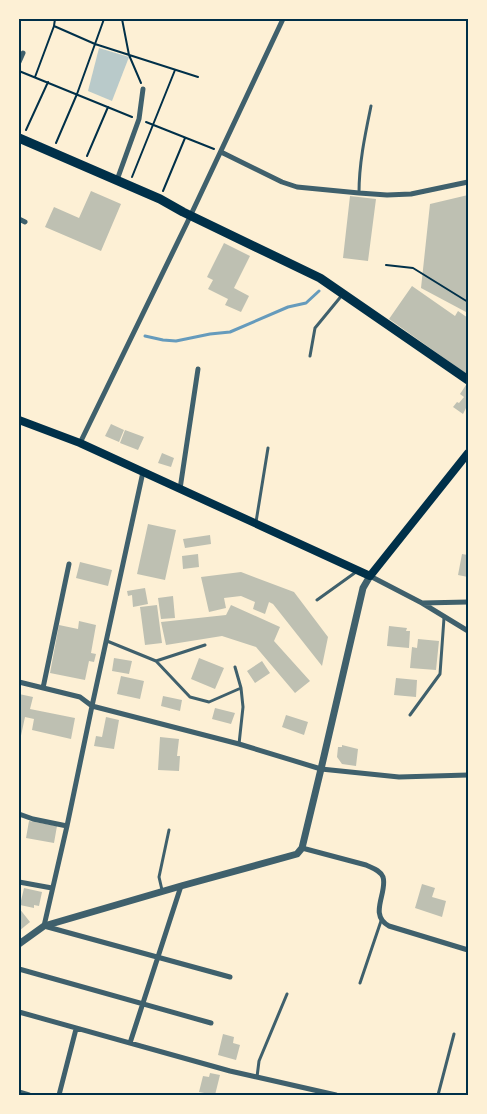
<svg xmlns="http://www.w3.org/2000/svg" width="487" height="1114" font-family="Bitter,serif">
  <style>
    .green { fill: #b9caca }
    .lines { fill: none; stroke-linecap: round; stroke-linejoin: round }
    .stream { stroke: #669bbc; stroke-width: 3 }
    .building { fill: #bec0b2 }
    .path { stroke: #003049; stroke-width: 2 }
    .service { stroke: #3f606c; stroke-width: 3 }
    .minor { stroke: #3f606c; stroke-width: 5 }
    .tertiary { stroke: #3f606c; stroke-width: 7 }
    .secondary { stroke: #003049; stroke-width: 8 }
    .primary { stroke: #003049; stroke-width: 9 }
    .neatline { fill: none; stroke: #003049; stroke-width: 2 }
  </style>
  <rect width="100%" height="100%" fill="#fdf0d5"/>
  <path class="green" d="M99,48L129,57L112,101L88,91Z"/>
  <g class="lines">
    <path class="stream" d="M145,336L163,340L176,341L210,334L230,332L288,307L306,303L319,291"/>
  </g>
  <path class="building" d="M91,191L121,204L101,251L45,227L54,207L79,218Z
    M468,195V303L466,312L421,288L430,204Z
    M350,196L376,199L368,261L343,258Z
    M224,243L250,256L234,288L249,296L241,312L225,305L228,299L208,289L213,280L207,277Z
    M412,286L455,316L458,311L468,318V375L389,319Z
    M466,385L468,386V410L466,408L463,414L453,407L457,402L459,403L464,397L460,394Z
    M111,424L124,430L119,442L105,436Z
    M125,430L144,437L138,450L120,443Z
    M162,453L174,458L171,467L158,463Z
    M148,524L176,530L165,580L137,574Z
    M210,535L211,544L185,548L183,539Z
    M198,554L199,567L183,569L182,556Z
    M462,554L468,555V577L458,575Z
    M80,562L112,570L108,586L76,578Z
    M241,572L294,592L328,637L322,666L273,604L269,602L265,614L253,609L255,602L241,596L224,598L226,608L209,612L201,577Z
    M145,588L148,604L133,607L132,595L128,596L127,591Z
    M173,596L175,618L161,619L158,598Z
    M157,605L162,643L145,645L140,607Z
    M231,605L280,627L274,641L310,681L295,693L256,647L222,636L166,645L161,622L226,615Z
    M79,621L96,625L91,653L96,654L94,662L89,661L85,680L50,673L59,625L78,629Z
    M389,626L407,628L406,631H410L409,648L387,646Z
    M418,639L439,641L436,670L410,668L412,647L417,648Z
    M114,658L132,661L129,674L112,671Z
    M199,658L224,668L215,689L191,679Z
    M262,661L270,673L255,683L247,671Z
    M121,676L144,681L140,699L117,694Z
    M396,678L417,680L416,697L394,695Z
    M19,694L33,697L30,709L75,718L71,739L32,730L34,719L25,717L19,745Z
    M163,696L182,700L180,711L161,706Z
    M215,708L235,713L231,724L212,719Z
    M286,715L308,722L304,735L282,727Z
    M106,717L119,720L114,749L94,746L96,736L102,737Z
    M160,737L179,739L177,756H180L179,771L158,770Z
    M342,745L358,749L356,766L342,764L337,757L338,747H342Z
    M29,821L57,826L54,843L26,838Z
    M422,884L435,888L432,897L446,901L442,917L415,908Z
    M24,888L42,892L39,906L34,905V908L20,905Z
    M19,908L30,922L19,931Z
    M223,1034L234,1037L233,1043L240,1045L236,1060L218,1055Z
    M210,1073L220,1075L215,1095L199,1092L203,1076L209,1077Z"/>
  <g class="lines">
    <path class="path" d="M122,19L129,55L141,83
      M54,26L95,44L198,77
      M19,71L132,117
      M35,77L54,26L55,19
      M146,122L214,149
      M26,130L48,82
      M56,143L77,94L104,19
      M87,156L108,107
      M132,177L175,70
      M163,191L185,138
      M386,265L413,268L468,302"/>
    <path class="service" d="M359,193C359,163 365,135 371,106
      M310,356L315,328L343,294
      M256,522L268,448
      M317,600L356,572
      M107,641L156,661L205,645
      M156,661L190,697L209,702L241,688
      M235,667L241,688L243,707L239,744
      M410,715L440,674L444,618
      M162,890L159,877L169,830
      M360,983L381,921
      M257,1077L259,1061L287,994
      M438,1095L454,1034"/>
    <path class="minor" d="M19,62L23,53
      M221,152L282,182L297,187L359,193L387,195L411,194L468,182
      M117,180L139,119L143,89
      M19,219L25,222
      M80,443L187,223L283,19
      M143,472L92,706L67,826L44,926L230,977
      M180,489L198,369
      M370,576L422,603L468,631
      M422,603L468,602
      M19,682L80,697L92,706L239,744L321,769L399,777L468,775
      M43,688L69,564
      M19,814L33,819L67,826
      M302,848L366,865C372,868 380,870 383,877C388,892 368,915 389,926L468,950
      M19,882L52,888
      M19,969L211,1023
      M19,1012L230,1071L336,1095
      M130,1043L181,886
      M19,1092L29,1095
      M59,1095L76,1029"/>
    <path class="tertiary" d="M19,944L44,926L181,886L297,854L302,848L321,769L363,588L370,576"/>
    <path class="secondary" d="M19,420L80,443L370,576L468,453"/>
    <path class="primary" d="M19,138L160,199L183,212L320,278L468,380"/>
  </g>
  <rect width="487" height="1114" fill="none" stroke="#fdf0d5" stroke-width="40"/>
  <rect x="20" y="20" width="447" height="1074" class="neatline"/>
</svg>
